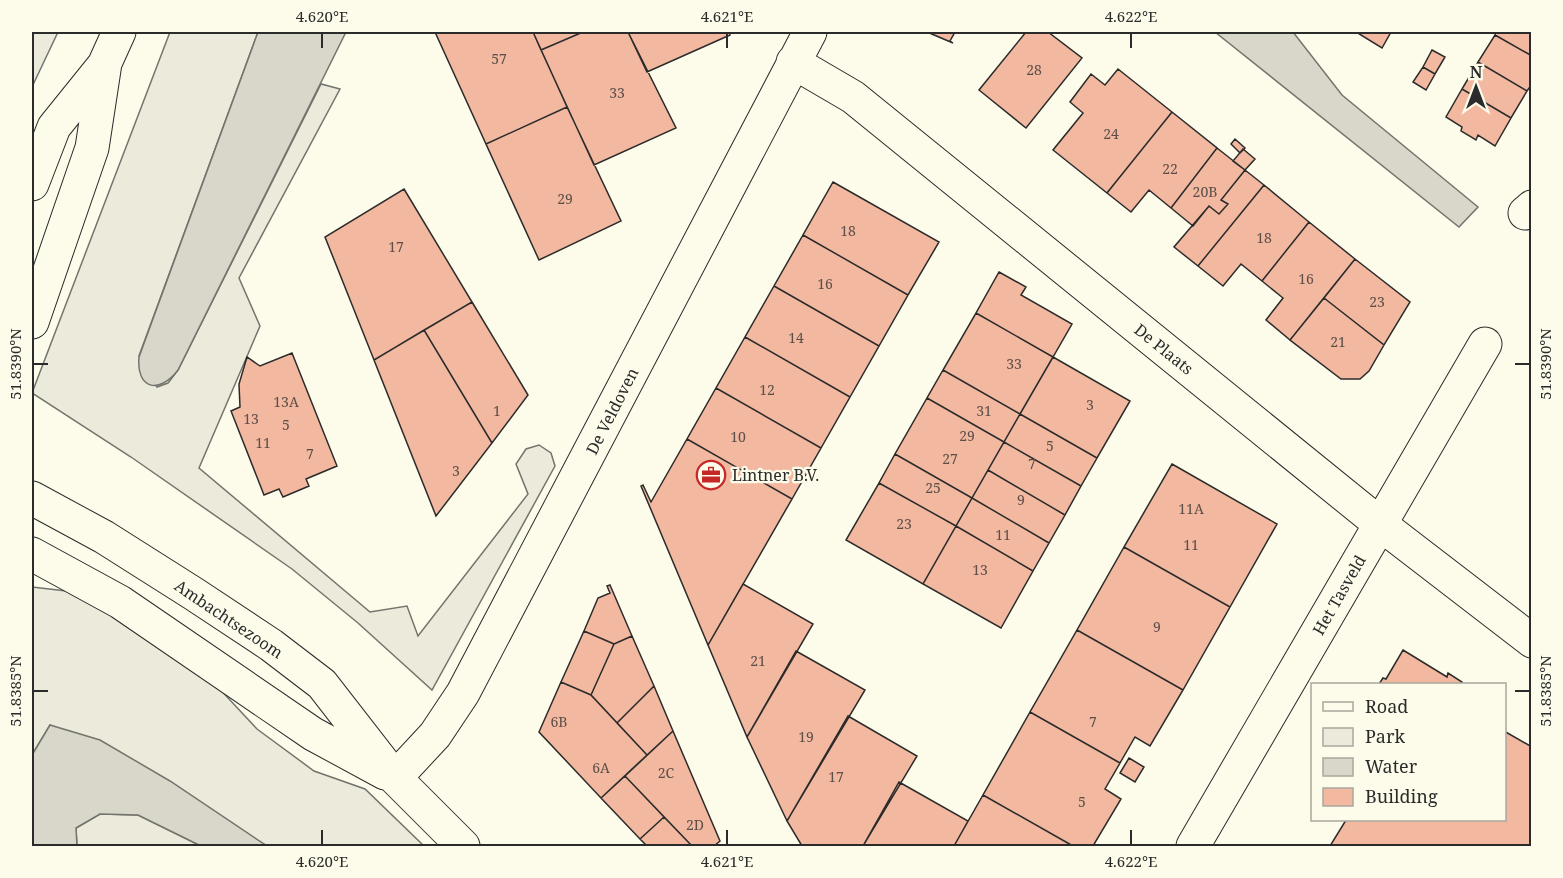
<svg xmlns="http://www.w3.org/2000/svg" width="1563" height="878" font-family="'Noto Serif',serif">
  <style>
    .green { fill: #ecebdb; stroke: #74746e; stroke-width: 1.5 }
    .water { fill: #d8d7c9; stroke: #74746e; stroke-width: 1.5 }
    .building { fill: #f2b8a0; stroke: #2b2b2b; stroke-width: 1.5 }
    .lines { fill: none; stroke-linecap: round; stroke-linejoin: round }
    .minor-casing { stroke: #2b2b2b; stroke-width: 35 }
    .major-casing { stroke: #2b2b2b; stroke-width: 35 }
    .minor { stroke: #fdfbea; stroke-width: 33 }
    .major { stroke: #fdfbea; stroke-width: 33 }
    .ticks { fill: none; stroke: #2b2b2b; stroke-width: 2 }
    .labels { text-anchor: middle; stroke-width: 4.5; stroke-linejoin: round; paint-order: stroke }
    .number-label { font-size: 14px; fill: #5d4e48 }
    .street-label { font-size: 16px; fill: #2b2b2b; stroke: #fdfbea }
    .poi-label { font-size: 16px; fill: #2b2b2b; stroke: #fdfbea; text-anchor: start }
    .neatline { fill: none; stroke: #2b2b2b; stroke-width: 2 }
    .ticks-label { font-size: 15px; text-anchor: middle; fill: #2b2b2b }
  </style>
  <rect width="100%" height="100%" fill="#fdfbea"/>
  <path class="green" d="M32,32H58L32,87Z
    M170,32H258L139,356L157,387L168,383L178,370L321,84L340,89L239,278L260,326L199,468L370,612L407,606L418,636L528,494L516,464L526,449L539,445L551,453L555,466L432,690L358,623L292,569L131,457L32,393Z
    M32,587L75,592L201,669L257,729L314,771L365,789L424,846H267L50,725L32,755Z
    M100,814L138,815L201,846H77L76,828Z"/>
  <path class="water" d="M258,32H346L178,370C159,395 136,389 139,357Z
    M1215,32H1293L1342,95L1478,207L1459,227Z
    M50,725L100,740L170,781L267,846H201L138,815L100,814L76,828L77,846H32V755Z"/>
  <path class="building" d="M435,32H533L567,107L486,144Z
    M533,32H583L541,50Z
    M583,32H628L676,128L594,165L541,50Z
    M628,32H729L730,35L647,72Z
    M927,32H955L950,41L953,43Z
    M1026,32H1048L1082,58L1026,128L979,90Z
    M1356,32H1391L1382,48Z
    M1496,32H1532V56L1495,35Z
    M1495,35L1532,56V84L1527,91L1478,62Z
    M1432,50L1445,57L1435,74L1423,67Z
    M1478,62L1527,91L1511,118L1462,89Z
    M1423,67L1435,74L1426,90L1413,82Z
    M1118,69L1172,112L1107,193L1053,150L1083,113L1070,102L1091,74L1105,85Z
    M1462,89L1511,118L1495,146L1478,135L1476,140L1461,131L1462,127L1446,117Z
    M567,107L621,221L539,260L486,144Z
    M1172,112L1217,148L1171,208L1149,190L1131,212L1107,193Z
    M1235,139L1245,148L1240,153L1231,144Z
    M1217,148L1245,170L1221,200L1228,204L1219,214L1209,206L1193,226L1171,208Z
    M1243,149L1255,159L1245,170L1233,161Z
    M1245,170L1264,185L1198,266L1174,247L1209,206L1219,214L1228,204L1221,200Z
    M833,182L939,242L908,295L803,235Z
    M1264,185L1309,222L1262,281L1241,264L1223,286L1198,266Z
    M404,189L472,302L374,360L325,237Z
    M1309,222L1355,259L1290,340L1266,320L1283,298L1262,281Z
    M803,235L908,295L879,346L774,286Z
    M1355,259L1410,302L1384,345L1324,298Z
    M999,272L1026,287L1021,295L1072,324L1053,357L976,313Z
    M774,286L879,346L850,397L745,337Z
    M1324,298L1384,345L1369,371L1360,379H1341L1290,340Z
    M472,302L528,395L492,443L424,330Z
    M976,313L1053,357L1020,414L943,370Z
    M424,330L492,443L436,516L374,360Z
    M745,337L850,397L821,448L716,388Z
    M292,353L337,466L306,479L309,486L283,497L279,489L264,495L231,411L240,407L239,384L247,357L260,366Z
    M1053,357L1130,401L1097,458L1020,414Z
    M943,370L1020,414L1004,442L927,398Z
    M716,388L821,448L792,499L687,439Z
    M927,398L1004,442L972,498L895,454Z
    M1020,414L1097,458L1081,486L1004,442Z
    M687,439L792,499L708,645L641,486L643,485L651,502Z
    M1004,442L1081,486L1065,515L988,470Z
    M895,454L972,498L956,526L879,483Z
    M1172,464L1277,524L1230,607L1124,547Z
    M988,470L1065,515L1049,543L972,498Z
    M879,483L956,526L923,584L846,540Z
    M972,498L1049,543L1033,571L956,526Z
    M956,526L1033,571L1001,628L923,584Z
    M1124,547L1230,607L1183,690L1077,630Z
    M743,584L813,624L747,737L708,645Z
    M610,585L632,636L614,644L584,631L598,598L610,593L607,586Z
    M1077,630L1183,690L1150,746L1135,737L1120,763L1030,712Z
    M584,631L614,644L591,695L561,682Z
    M632,636L654,686L617,723L591,695L614,644Z
    M1403,650L1447,677L1448,673L1462,682L1461,684H1379L1383,678L1386,679Z
    M796,651L865,690L787,821L747,737Z
    M561,682L591,695L647,755L601,798L539,732Z
    M654,686L673,731L647,755L617,723Z
    M1030,712L1120,763L1105,789L1121,799L1093,846H1073L983,795Z
    M848,716L917,756L863,846H802L787,821Z
    M673,731L720,841L714,846H692L625,776Z
    M1504,731L1532,747V846H1330L1346,820H1504Z
    M1129,758L1144,767L1135,782L1120,773Z
    M625,776L664,817L640,839L601,798Z
    M899,782L968,821L954,846H863Z
    M983,795L1073,846H954Z
    M664,817L692,846H647L640,839Z"/>
  <g class="lines">
    <g class="minor-casing">
      <path id="minor" d="M793,62L853,97L1380,524L1532,641
        M1525,213L1532,207
        M32,498L104,537L194,594L271,645L322,684L395,778L463,846
        M32,554L120,602L313,734L385,773
        M395,778L435,735L463,693L810,32
        M1193,846L1485,344"/>
    </g>
    <g class="major-casing">
      <path id="major" d="M32,184L54,127L104,65
        M32,322L92,148L105,63L119,32"/>
    </g>
    <use href="#minor" class="minor"/>
    <use href="#major" class="major"/>
  </g>
  <path class="ticks" d="M322,33V48M727,33V48M1131,33V48M33,364H48M1515,364H1530M33,691H48M1515,691H1530M322,830V845M727,830V845M1131,830V845"/>
  <defs>
    <g id="office-ring" transform="scale(1.5)"><circle r="9.5" fill="#fdfbea" stroke="#c62828" stroke-width="1.5"/><path d="M-6-3h4V-5.5h4V-3h4V5H-6ZM-1-4.5V-3h2v-1.5ZM-6 0V1H6V0Z" fill="#c62828"/></g>
  </defs>
  <g fill-rule="evenodd">
    <use href="#office-ring" x="711" y="475"/>
  </g>
  <g class="labels">
    <g class="number-label">
      <text x="499" y="64">57</text>
      <text x="1034" y="75">28</text>
      <text x="617" y="98">33</text>
      <text x="1111" y="139">24</text>
      <text x="1170" y="174">22</text>
      <text x="1205" y="197">20B</text>
      <text x="565" y="204">29</text>
      <text x="848" y="236">18</text>
      <text x="1264" y="243">18</text>
      <text x="396" y="252">17</text>
      <text x="1306" y="284">16</text>
      <text x="825" y="289">16</text>
      <text x="1377" y="307">23</text>
      <text x="796" y="343">14</text>
      <text x="1338" y="347">21</text>
      <text x="1014" y="369">33</text>
      <text x="767" y="395">12</text>
      <text x="286" y="407">13A</text>
      <text x="1090" y="410">3</text>
      <text x="497" y="416">1</text>
      <text x="984" y="416">31</text>
      <text x="251" y="424">13</text>
      <text x="286" y="430">5</text>
      <text x="967" y="441">29</text>
      <text x="738" y="442">10</text>
      <text x="263" y="448">11</text>
      <text x="1050" y="451">5</text>
      <text x="310" y="459">7</text>
      <text x="950" y="464">27</text>
      <text x="1032" y="469">7</text>
      <text x="456" y="476">3</text>
      <text x="933" y="493">25</text>
      <text x="1021" y="505">9</text>
      <text x="1191" y="514">11A</text>
      <text x="904" y="529">23</text>
      <text x="1003" y="540">11</text>
      <text x="1191" y="550">11</text>
      <text x="980" y="575">13</text>
      <text x="1157" y="632">9</text>
      <text x="758" y="666">21</text>
      <text x="559" y="727">6B</text>
      <text x="1093" y="727">7</text>
      <text x="806" y="742">19</text>
      <text x="601" y="773">6A</text>
      <text x="666" y="778">2C</text>
      <text x="836" y="782">17</text>
      <text x="1082" y="807">5</text>
      <text x="695" y="830">2D</text>
    </g>
    <g class="street-label">
      <text transform="translate(1164 349) rotate(39)" y="6">De Plaats</text>
      <text transform="translate(612 411) rotate(-63)" y="6">De Veldoven</text>
      <text transform="translate(1339 595) rotate(-60)" y="6">Het Tasveld</text>
      <text transform="translate(229 619) rotate(34)" y="6">Ambachtsezoom</text>
    </g>
    <g class="poi-label">
      <text x="732" y="481">Lintner B.V.</text>
    </g>
  </g>
  <rect width="1563" height="878" fill="none" stroke="#fdfbea" stroke-width="66"/>
  <rect x="1311" y="683" width="195" height="138" fill="#fdfbea" stroke="#a9a89e" stroke-width="1.5"/>
  <rect x="1323" y="702" width="30" height="9" fill="#fdfbea" stroke="#a9a89e" stroke-width="1.5"/>
  <text x="1365" y="713" font-size="18" fill="#2b2b2b">Road</text>
  <rect x="1323" y="728" width="30" height="18" fill="#ecebdb" stroke="#a9a89e" stroke-width="1.5"/>
  <text x="1365" y="743" font-size="18" fill="#2b2b2b">Park</text>
  <rect x="1323" y="758" width="30" height="18" fill="#d8d7c9" stroke="#a9a89e" stroke-width="1.5"/>
  <text x="1365" y="773" font-size="18" fill="#2b2b2b">Water</text>
  <rect x="1323" y="788" width="30" height="18" fill="#f2b8a0" stroke="#a9a89e" stroke-width="1.5"/>
  <text x="1365" y="803" font-size="18" fill="#2b2b2b">Building</text>
  <g transform="translate(1476 87)" stroke="#fdfbea" stroke-width="4.5" paint-order="stroke">
  <path d="M0-4.5L10 22L0 15L-10 22Z" fill="#2b2b2b"/>
  <text y="-9" font-size="16" font-weight="bold" text-anchor="middle" fill="#2b2b2b">N</text>
  </g>
  <rect x="33" y="33" width="1497" height="812" class="neatline"/>
  <g class="ticks-label">
    <text x="322" y="22">4.620°E</text>
    <text x="727" y="22">4.621°E</text>
    <text x="1131" y="22">4.622°E</text>
    <text transform="translate(16 364) rotate(-90)" y="5">51.8390°N</text>
    <text transform="translate(1546 364) rotate(-90)" y="5">51.8390°N</text>
    <text transform="translate(16 691) rotate(-90)" y="5">51.8385°N</text>
    <text transform="translate(1546 691) rotate(-90)" y="5">51.8385°N</text>
    <text x="322" y="867">4.620°E</text>
    <text x="727" y="867">4.621°E</text>
    <text x="1131" y="867">4.622°E</text>
  </g>
</svg>
